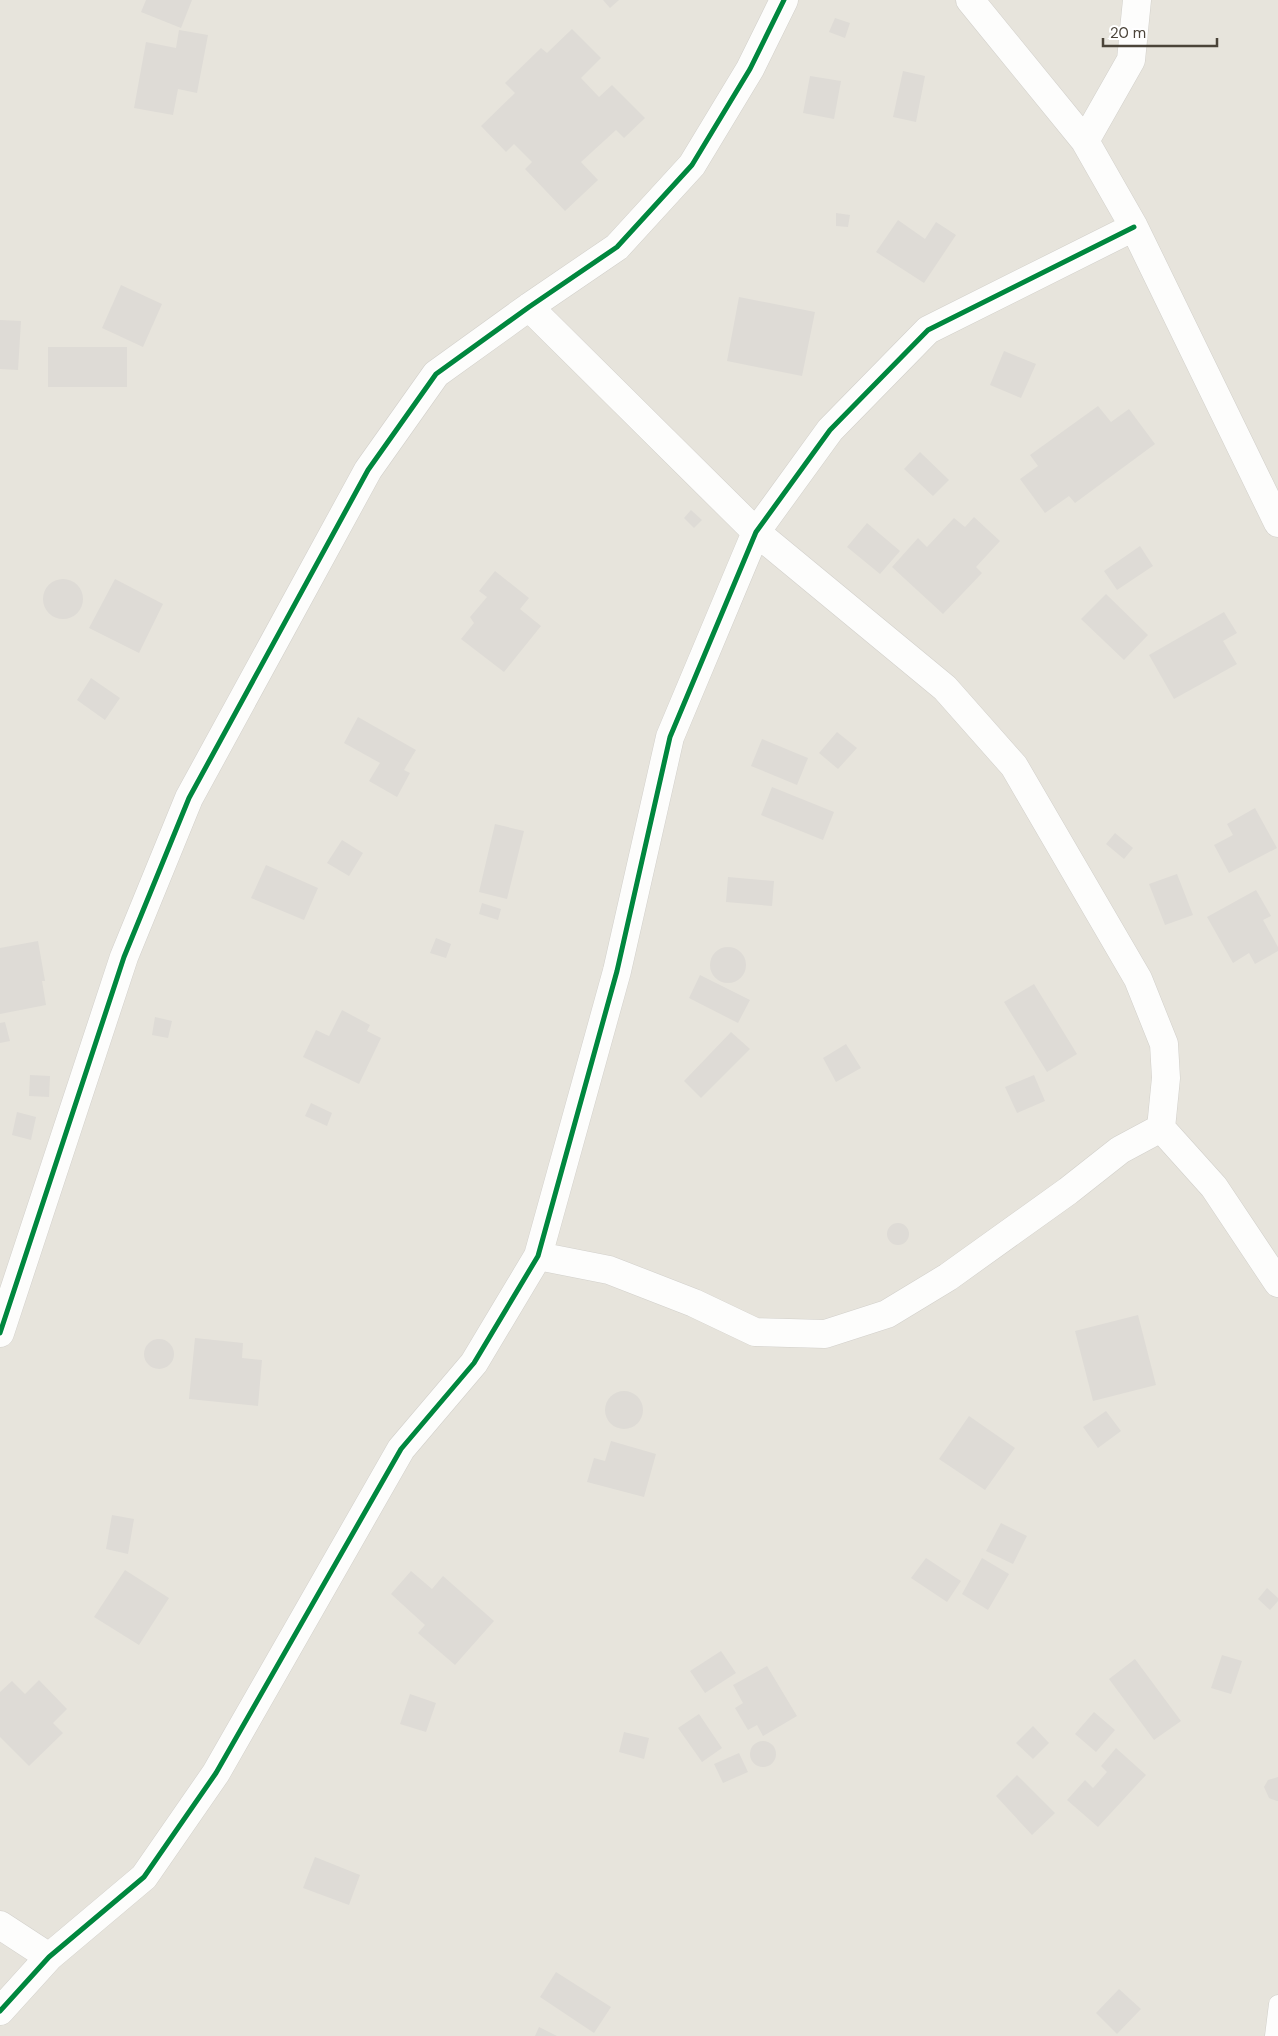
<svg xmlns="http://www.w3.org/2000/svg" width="1278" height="2036" font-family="'DM Sans',sans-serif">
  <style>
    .residential { fill: #e7e4dc }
    .building { fill: #dedbd6 }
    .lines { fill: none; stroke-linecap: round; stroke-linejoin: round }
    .lane-casing { stroke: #d2d0cb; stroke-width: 19 }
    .street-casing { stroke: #d2d0cb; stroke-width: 29 }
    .lane { stroke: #fdfdfc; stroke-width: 18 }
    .street { stroke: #fdfdfc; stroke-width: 28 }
    .cycleway-casing { stroke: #fff; stroke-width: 8 }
    .cycleway { stroke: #00873e; stroke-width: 5 }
  </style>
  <rect width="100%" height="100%" fill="#f4f2ee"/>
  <path class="residential" d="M0,0H1278V2036H0Z"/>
  <path class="building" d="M146,0H192L181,28L141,12Z
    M603,0H619L610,8Z
    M835,18L850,23L845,38L829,32Z
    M572,29L601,58L581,78L599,97L612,85L645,118L624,138L616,130L581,162L598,180L565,211L525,169L532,162L514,144L506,152L481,126L515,93L505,83L541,48L547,53Z
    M179,30L208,35L197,93L178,89L173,115L134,108L146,42L176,48Z
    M903,71L925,76L916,122L893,117Z
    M810,76L841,81L834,119L803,113Z
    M836,213L850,215L848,227L836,226Z
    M898,220L925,239L936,222L956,235L924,283L876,252Z
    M121,285L162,304L143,347L102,328Z
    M739,297L815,312L802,376L727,361Z
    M0,320L21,321L18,370L0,369Z
    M48,347H127V387H48Z
    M1004,351L1036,364L1021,398L990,385Z
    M1098,406L1111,422L1129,409L1155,444L1075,503L1069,496L1045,513L1020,479L1038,466L1030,455Z
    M920,452L949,480L933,496L904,469Z
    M691,510L702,520L694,528L684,518Z
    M974,517L1000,541L976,567L982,573L943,614L892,567L918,538L927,547L954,518L965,527Z
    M867,523L900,551L880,574L847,547Z
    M1140,546L1153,566L1117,590L1104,571Z
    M495,571L529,598L520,609L541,626L504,672L461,639L474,623L470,617L487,597L479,591Z
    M115,579L163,604L139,653L89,628Z
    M43 599a20 20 0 1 1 40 0a20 20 0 1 1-40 0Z
    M1106,594L1148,635L1124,660L1081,619Z
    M1224,612L1237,633L1223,641L1237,664L1174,699L1149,655Z
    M91,678L120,698L105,720L77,700Z
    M358,717L416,750L404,770L410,773L397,797L369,781L380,763L344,743Z
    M837,732L857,748L838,769L819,753Z
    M762,739L808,758L797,785L751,766Z
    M772,787L834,812L823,840L761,815Z
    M1255,808L1277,848L1229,873L1214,845L1233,835L1227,824Z
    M495,824L524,831L507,899L479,892Z
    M1115,833L1133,848L1124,859L1106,844Z
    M342,840L363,853L349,876L327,863Z
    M266,865L318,888L304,920L251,898Z
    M1177,874L1193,915L1165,925L1149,884Z
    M728,877L774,881L772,906L726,902Z
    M1256,890L1271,916L1263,920L1278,947V951L1255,964L1249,953L1233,963L1207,917Z
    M482,903L501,909L498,920L479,914Z
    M436,938L451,944L446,958L430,953Z
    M38,941L45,981H42L46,1005L0,1014V948Z
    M710 965a18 18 0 1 1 36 0a18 18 0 1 1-36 0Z
    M700,975L750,1000L738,1023L689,998Z
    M1034,984L1077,1054L1047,1072L1004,1002Z
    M342,1010L370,1025L367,1031L381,1038L359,1084L303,1057L316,1030L329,1036Z
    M155,1017L172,1021L168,1038L152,1035Z
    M5,1022L10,1041L0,1043V1023Z
    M731,1032L750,1049L701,1098L684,1081Z
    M846,1044L861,1068L836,1082L823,1058Z
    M30,1075L50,1076L49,1097L29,1096Z
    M1034,1075L1045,1101L1017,1113L1005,1087Z
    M311,1103L332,1113L327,1126L305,1116Z
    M17,1112L36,1117L31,1140L12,1135Z
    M887 1234a11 11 0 1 1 22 0a11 11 0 1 1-22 0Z
    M1138,1315L1156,1385L1093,1401L1075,1331Z
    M195,1338L243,1343L242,1358L262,1360L258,1406L189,1399Z
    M144 1354a15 15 0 1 1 30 0a15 15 0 1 1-30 0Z
    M605 1410a19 19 0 1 1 38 0a19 19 0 1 1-38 0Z
    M1106,1411L1121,1431L1098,1448L1083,1427Z
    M969,1416L1015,1448L985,1490L939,1459Z
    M611,1441L656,1454L644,1497L587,1482L594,1458L605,1461Z
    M112,1515L134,1519L128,1554L106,1549Z
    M1001,1523L1027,1536L1013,1564L986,1551Z
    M926,1558L961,1581L947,1602L911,1578Z
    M982,1558L1009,1574L988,1610L962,1594Z
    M125,1570L169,1598L139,1645L94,1617Z
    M411,1571L432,1589L443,1576L494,1621L455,1665L418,1633L425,1625L391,1594Z
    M1267,1588L1278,1598V1601L1270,1610L1258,1599Z
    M721,1651L736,1673L705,1693L690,1671Z
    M1222,1655L1242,1661L1231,1694L1211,1688Z
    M1135,1659L1181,1721L1154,1740L1109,1679Z
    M767,1666L797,1716L763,1736L757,1725L748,1730L735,1708L743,1703L733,1685Z
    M39,1680L67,1709L53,1723L63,1733L29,1766L0,1737V1692L12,1681L25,1694Z
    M410,1694L436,1703L426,1732L400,1724Z
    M1094,1712L1115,1730L1096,1752L1075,1734Z
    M699,1714L722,1748L702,1762L678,1728Z
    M1033,1726L1049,1743L1033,1759L1016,1743Z
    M624,1732L649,1738L644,1759L619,1752Z
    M750 1754a13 13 0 1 1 26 0a13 13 0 1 1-26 0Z
    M1116,1748L1146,1775L1098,1827L1067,1800L1085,1780L1093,1788L1107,1772L1101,1766Z
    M739,1753L748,1772L723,1783L714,1764Z
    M1017,1775L1055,1813L1032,1835L996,1796Z
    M1278,1777V1801H1277L1269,1798L1264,1787L1268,1780Z
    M315,1857L360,1875L349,1905L303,1888Z
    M556,1972L611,2007L594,2033L540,1997Z
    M1119,1989L1141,2009L1117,2034L1096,2013Z
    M539,2027L557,2036H535Z"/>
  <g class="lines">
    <g class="lane-casing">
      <path id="lane" d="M1274,2036L1278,2004"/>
    </g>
    <g class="street-casing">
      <path id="street" d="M970,0L1085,141L1134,227L1278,523
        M1085,141L1131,60L1137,0
        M529,307L756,532L945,688L1014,766L1138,979L1164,1044L1166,1078L1161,1128
        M538,1256L609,1270L694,1303L755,1332L825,1334L887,1314L948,1277L1068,1191L1120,1150L1161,1128L1214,1187L1278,1283
        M0,1333L124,957L189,798L368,470L436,374L529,307L617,247L692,165L750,69L784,0
        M0,1925L49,1957
        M0,2011L49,1957L144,1877L216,1773L401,1449L474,1363L538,1256L617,971L670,737L756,532L830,430L928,330L1134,227"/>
    </g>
    <use href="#lane" class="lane"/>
    <use href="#street" class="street"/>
    <g class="cycleway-casing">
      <path id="cycleway" d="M0,1333L124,957L189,798L368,470L436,374L529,307L617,247L692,165L750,69L784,0
        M0,2011L49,1957L144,1877L216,1773L401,1449L474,1363L538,1256L617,971L670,737L756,532L830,430L928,330L1134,227"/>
    </g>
    <use href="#cycleway" class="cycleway"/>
  </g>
  <path d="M1103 38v8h114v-8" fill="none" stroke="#4b4439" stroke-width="2.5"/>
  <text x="1110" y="38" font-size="15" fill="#4b4439" stroke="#ffffff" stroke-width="4" paint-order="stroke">20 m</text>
</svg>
